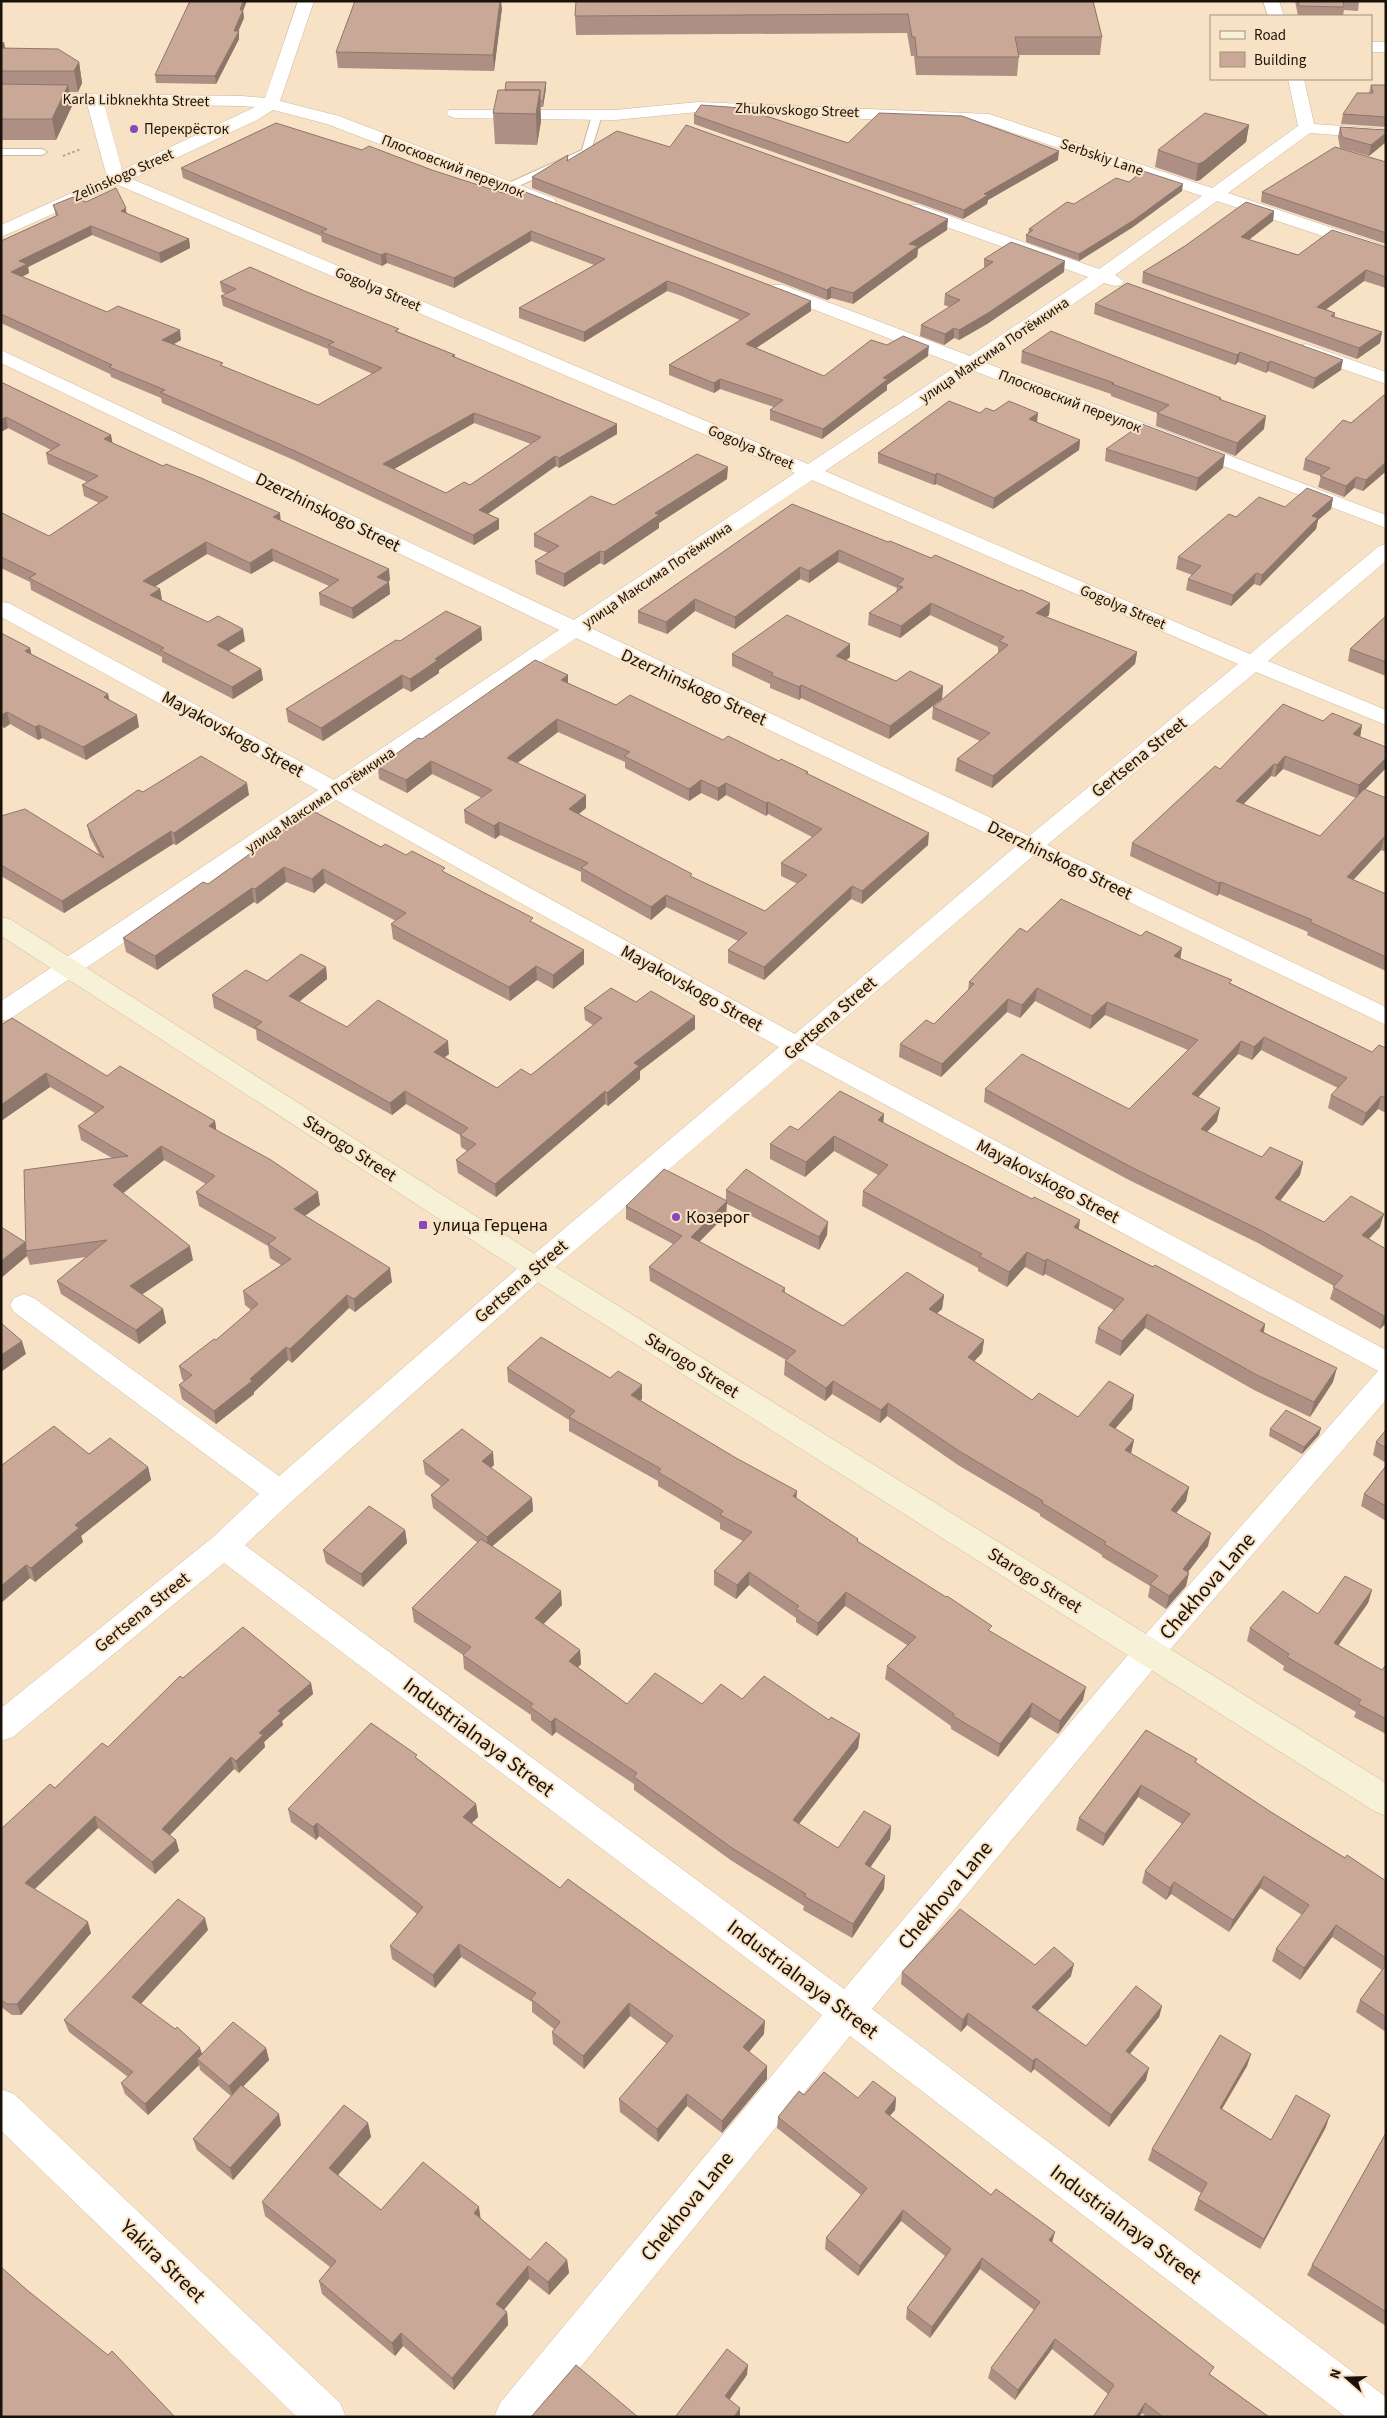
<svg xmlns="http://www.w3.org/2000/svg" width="1387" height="2418" font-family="'Source Sans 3',sans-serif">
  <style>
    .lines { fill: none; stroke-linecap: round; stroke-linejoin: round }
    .lane-casing { stroke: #ccb79c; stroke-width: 2 }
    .street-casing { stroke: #ccb79c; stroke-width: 1 }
    .secondary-casing { stroke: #ccb79c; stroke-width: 1 }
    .path { stroke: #b5a38c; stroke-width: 2; stroke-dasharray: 2.5 2.5; stroke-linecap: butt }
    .lane { fill: #fff; fill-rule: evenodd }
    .street { fill: #fff; fill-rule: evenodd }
    .secondary { fill: #f7f2d7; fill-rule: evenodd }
    .wall { fill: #ad9083; fill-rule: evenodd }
    .shaded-wall { fill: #8d766a }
    .building { fill: #c9a898; stroke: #8d766a; fill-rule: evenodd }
    .poi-dot { fill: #8a46ba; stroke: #f8e2c5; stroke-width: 2 }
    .labels { text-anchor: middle; stroke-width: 4; stroke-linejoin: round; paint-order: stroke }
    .far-street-label { font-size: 15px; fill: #1a1208; stroke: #f8e2c5 }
    .far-poi-label { font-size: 15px; fill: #1a1208; stroke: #f8e2c5; text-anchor: start }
    .street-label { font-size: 18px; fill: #1a1208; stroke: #f8e2c5 }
    .poi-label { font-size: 18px; fill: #1a1208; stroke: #f8e2c5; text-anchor: start }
    .near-street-label { font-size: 21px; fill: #1a1208; stroke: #f8e2c5 }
  </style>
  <rect width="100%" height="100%" fill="#f8e2c5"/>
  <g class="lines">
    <g class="lane-casing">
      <path id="lane" d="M597,112L602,115L590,154L512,189H504V185L582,150L592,115Z
        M1,149H42L47,152L42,155H1Z"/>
    </g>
    <g class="street-casing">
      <path id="street" d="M298,1H314L280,101L339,116L553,198L556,202L553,206H541L327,124L273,110L257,120L132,179L808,464L958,365L771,293L768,289L771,285H783L970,356L1088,277L907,213L904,209L907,205H919L1099,269L1202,196L987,124L698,112L615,120L455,118L449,116L447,113L449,110H615L698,102L989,114L1212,188L1298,126L1288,79H1304L1314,124L1386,129V139L1310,133L1228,193L1386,246V257L1217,201L1115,275L1124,281L1121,285L1115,286L1104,283L986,363L1386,515V528L974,371L825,471L1250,654L1379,546L1386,544V561L1268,661L1386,710V725L1256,672L1047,845L1386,1007V1025L1033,856L815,1044L1386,1350V1400L1160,1661L872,2009L1386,2397V2417H1346L850,2036L540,2417H494L500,2403L822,2015L224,1563L13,1737L1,1741V1708L213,1537L259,1494L14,1312L10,1305L14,1298L24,1294L34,1298L279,1476L526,1261L779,1047L336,800L10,1019L1,1021V1001L318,790L1,617V602L9,603L334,780L559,630L1,363V350L574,620L795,473L118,185L1,237V225L107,177L87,104L1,103V93L242,96L265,98ZM104,104L242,106L255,107L122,170ZM812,480L1238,664L1029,836L591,628ZM576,638L1015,847L795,1034L351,789ZM799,1058L1378,1371L1138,1643L844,1989L245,1545L291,1502L546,1275Z
        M1263,1H1279L1284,16H1268Z
        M1371,42H1386V52H1371Z
        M1306,344L1386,372V384L1299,354L1297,350L1299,346Z
        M1,2089L14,2094L340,2403L346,2417H297L1,2131Z"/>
    </g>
    <g class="secondary-casing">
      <path id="secondary" d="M1,917L10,919L546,1261L1386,1783V1816L1374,1811L526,1275L1,936Z"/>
    </g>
    <path class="path" d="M63,156L81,149"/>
    <use href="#lane" class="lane"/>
    <use href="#street" class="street"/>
    <use href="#secondary" class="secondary"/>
  </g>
  <path class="wall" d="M1093,1L1102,37L1100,55H1019L1017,76L916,75L914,56H911L907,33L576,35L575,16Z
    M1295,1H1359L1358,11L1344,10L1343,16H1298Z
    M502,8L494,71L338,68L336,52Z
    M243,11L244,18L238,31L239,39L216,84L156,83L155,75Z
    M1,42H4L5,48L79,62L82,83L78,92H69L72,106L56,140H1Z
    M546,82V88L543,107H540L541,121L537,145L495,144L493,113L505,90Z
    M1371,85H1386V127L1341,124L1343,114L1369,93Z
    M756,109V113L848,143L1058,160L988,200L987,204L963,219L694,124V115Z
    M276,123L811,311L756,348L824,376L887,345L928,356L887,385V390L822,439L770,420V410L774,407L720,389L714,393L669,375V365L740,320L679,295L667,291L584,342L519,318V308L594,265L531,241L454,288L387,263L382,266L322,242L321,236L183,178L181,168Z
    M1249,125L1246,142L1200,180L1196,181L1155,167L1158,150Z
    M1340,127L1386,130V142L1369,156L1340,148L1338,137Z
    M670,147L947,230L918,249L917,257L853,304L831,298L827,300L532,188V177L568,155V160Z
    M1386,162V244L1261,202L1262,192Z
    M1129,182L1182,191L1133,227L1079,261L1026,242V235L1028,233L1029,229L1074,204Z
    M86,202L126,213L189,239L190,248L161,263L92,235L28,267L29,273L22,277L107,312L181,340L174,344L224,367L318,405L373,374L329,355L328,349L223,306L221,296L226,294L222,292L220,282L307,292L399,332L455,355V358L617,434L559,468L556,466L488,514L499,519V529L474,545L296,461L162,403L161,398L111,377L110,374L1,323V241L56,216L53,205ZM474,423L531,444L470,485L446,493L393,469Z
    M1274,211L1273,221L1249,240L1298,255L1386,247V288L1364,281L1326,309L1335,313V317L1382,332L1380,343L1357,359L1142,283L1143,272L1185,246Z
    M984,259L1064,272L987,324L959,340L954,338L944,345L920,336L921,325L950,307L944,305L945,294L984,268Z
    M1095,304L1341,370L1313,389L1268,371L1266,373L1238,362L1235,365L1094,314Z
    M1022,351L1221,400L1264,429L1235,456L1156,426L1157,413L1111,396V394L1021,363Z
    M1,382L111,435L112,443L281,520L390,580L388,582H389L390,594L353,619L320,605L319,593L329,586L273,561L251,574L207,554L154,586L160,589L162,600L245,641L228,651L261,669L263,680L233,699L162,662V657L31,590L30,582L1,568V514L49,536L99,503L84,496L82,485L87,482L48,464L46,453L51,450L8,428L1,432Z
    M1386,395V473H1384L1363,491L1354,488L1344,497L1318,487L1321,476L1303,470L1305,459Z
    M994,411L1037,422L1080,440L1079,450L993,509L936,484L934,485L878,463V453L980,413Z
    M1106,449L1223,468L1196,491L1105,461Z
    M727,479L659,523V528L604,565L600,563L564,587L536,574L535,561L548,553L534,547V534L614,505Z
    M1333,498L1331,509L1318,520L1316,529L1260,586L1254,584L1231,606L1186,590L1188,579L1192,575L1176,569L1178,557L1236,517Z
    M792,504L888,542L1050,603L1049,615L1046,617L1137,652L1135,664L992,788L955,771L957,759L980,741L932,719L933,707L998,653V647L930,615L900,638L868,625L869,613L896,592L897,588L838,562L809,583L800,579L735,629L695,611L667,634L638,623V611Z
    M1386,616V676L1348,661L1350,649Z
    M481,627L482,640L439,670V673L411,692L403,688L323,741L288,722L286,709L400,641Z
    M1,633L30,648L31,654L108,694L109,700L139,727L86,760L42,738L38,740L10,724L4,728L1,726Z
    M732,654L850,657L846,660L896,681L943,686L942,699L889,739L801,698L799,700L770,688V684L732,666Z
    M568,683L616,705L723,740L779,761L808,774L928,845L862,904L851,899L764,980L728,963V950L738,941L666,907L651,920L581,881V872L500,835L495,839L465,823L464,810L482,798L432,774L407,793L379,779L378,767L422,739ZM558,732L625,762V768L689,801L701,793L718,801L726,795L766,816L768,814L812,837L781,863V876L798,884L765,911L692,877L579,814L586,808V795L517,763Z
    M1323,721L1362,725L1360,737L1386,768L1365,789L1386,798V852L1381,850L1353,880L1386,894V971L1307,935L1308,932L1219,894L1217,896L1130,856L1132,843L1220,769ZM1283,769L1356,798L1320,836L1243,804L1271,776L1275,777Z
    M143,792L249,795L176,845L173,844L64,913L1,876V816L99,854L90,837L87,825Z
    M311,810L381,847L406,855L446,873L533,923L584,950V964L553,989L537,980L510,1001L393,939L391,924L396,921L325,883L314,893L286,882L257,904L254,902L157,970L126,952L123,938L208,884Z
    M1027,932L1181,959L1372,1052L1386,1048V1113L1378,1109L1362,1126L1328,1108L1331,1095L1338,1088L1261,1050L1252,1060L1238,1054L1198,1097L1217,1121L1207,1132L1262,1157L1303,1162L1300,1175L1280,1201L1324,1222L1380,1227L1369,1239L1386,1249V1323L1380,1329L1330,1299L1334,1286L1258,1243L1129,1180L984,1102L985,1089L1129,1109L1188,1050L1105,1015L1090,1029L1035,1001L1020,1018L1007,1012L941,1077L899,1057L900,1044L934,1024L968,990L969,982Z
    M326,967L327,979L299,1002L347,1027L449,1054L445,1057L497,1088L531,1075L593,1025L585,1020L584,1008L636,1002L695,1029L640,1071V1079L608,1106L605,1104L496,1197L458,1173L456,1160L467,1151L461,1147L460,1135L406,1104L392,1115L257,1040L256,1030L214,1008L212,995L267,981Z
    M1,1025L107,1076L215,1121L216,1130L320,1205L305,1216L392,1282L355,1312L349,1308L292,1363L288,1360L254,1392V1394L216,1424L182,1399L179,1385L184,1381L182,1379L179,1366L216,1340L251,1310L245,1305L243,1291L281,1265L270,1258L268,1246L199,1206L196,1192L206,1184L164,1160L123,1193L193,1260L142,1294L163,1309L166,1323L139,1344L61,1294L57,1281L86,1257L30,1265L27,1256L1,1278L25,1242L26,1244L112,1158L81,1140L78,1126L95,1113L50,1087L1,1121Z
    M883,1123L1079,1229L1265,1324L1264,1332L1333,1382L1310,1417L1254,1390L1145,1328L1120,1356L1095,1343L1098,1328L1114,1310L1045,1274L1043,1276L1025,1267L1007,1287L978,1271V1268L862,1206L863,1191L878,1175L834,1151L805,1177L770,1159V1144Z
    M726,1190L827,1235L819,1250L727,1204L726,1215L699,1242L785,1288V1293L843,1326L944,1295L942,1309L937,1313L984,1340L982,1353L974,1361L1032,1400L1078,1417L1132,1409L1115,1429L1134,1440L1131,1454L1189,1487L1186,1501L1176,1513L1208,1546L1188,1572L1186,1586L1166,1609L1148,1597L1150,1586L1102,1557V1555L1040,1516V1514L958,1465L887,1416L880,1423L832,1394L825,1401L784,1375L785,1361L786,1360L650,1281L649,1267L673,1244L626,1219V1206L726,1201Z
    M507,1368L642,1399L640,1400L796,1498L858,1539V1542L991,1632L1083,1700L1058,1734L1030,1717L998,1757L951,1729V1726L885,1679L887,1666L907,1645L845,1606L817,1636L796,1622V1618L749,1585L736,1599L714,1585V1571L743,1541L720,1529V1523L658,1486V1481L569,1431V1420L508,1382Z
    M1321,1428L1319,1435L1302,1454L1269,1436L1270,1429Z
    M1386,1430V1463L1373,1455L1376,1442Z
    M89,1454L148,1467L151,1480L81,1536L83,1542L35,1582L30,1578L1,1603V1464L2,1465Z
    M423,1461L494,1465L491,1468L532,1498L533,1511L492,1546L562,1605L543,1624L580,1650L581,1664L578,1667L627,1704H702L742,1699L829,1720L860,1734L858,1748L799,1824L838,1848L891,1826L890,1839L870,1867L884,1889L852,1938L803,1910L804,1906L732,1861L634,1790V1784L556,1732L552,1736L531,1720V1715L464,1669L463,1655L414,1622L412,1608L478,1543L433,1508L431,1495L441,1486L425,1474Z
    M1386,1466V1521L1361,1506L1364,1494Z
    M405,1530L407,1543L363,1587L326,1563L323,1550Z
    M1372,1590L1368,1603L1338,1645L1382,1670L1386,1665V1734L1354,1717L1356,1712L1283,1670L1284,1666L1247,1641L1250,1628L1318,1614Z
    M183,1678L311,1683L313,1694L282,1721L283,1725L264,1742L265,1747L239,1773L234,1769L170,1835L176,1840L179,1851L155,1874L98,1828L35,1889L91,1933L21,2015H12L1,2007V1829L108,1747Z
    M1146,1730L1271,1812L1345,1858L1386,1881V2032L1356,2012L1360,2000L1382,1970L1332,1937L1300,1980L1272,1961L1276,1949L1302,1915L1260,1888L1229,1932L1171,1894L1166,1900L1142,1883L1145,1871L1182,1824L1138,1797L1103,1846L1076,1830L1079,1818Z
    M418,1759L476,1804L478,1817L471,1823L560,1888L764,2034L749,2052L767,2079L722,2133L687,2106L658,2142L620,2112L619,2099L667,2044L630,2016L584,2069L553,2044L552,2032L554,2029L532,2012V2002L461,1957L435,1988L392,1959L390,1946L417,1914L319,1836L316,1840L291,1822L288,1809Z
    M208,1930L141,2004L202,2053L266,2048L269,2060L243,2086L281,2125L233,2180L197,2150L193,2139L231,2096L200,2070L199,2065L148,2115L125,2094L121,2083L128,2077L69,2032L64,2020Z
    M1035,1965L1071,1976L1038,2011L1086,2046L1162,2006L1159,2017L1130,2054L1146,2080L1109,2127L1034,2069L1031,2073L967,2025L961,2032L901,1984L902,1972Z
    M1251,2054L1247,2066L1222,2109L1271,2140L1326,2127L1260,2249L1194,2210L1198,2199L1201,2193L1148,2160L1152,2149Z
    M804,2095L858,2098H896L895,2110L890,2116L1052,2243L1211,2375L1269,2417H1146L1142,2413L1139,2417H1093L1108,2394L1052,2349L1015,2400L988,2378L991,2368L1034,2310L980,2269L930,2338L906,2319L907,2308L945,2256L901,2221L858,2276L825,2249L826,2238L861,2195L777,2128L778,2117Z
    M368,2123L371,2137L338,2175L381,2210L480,2218L530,2260H567L569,2273L549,2295L529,2279L504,2310L507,2312L508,2325L454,2390L403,2346L395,2356L322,2294L319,2281L330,2267L265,2216L262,2202Z
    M1386,2133V2326L1307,2275L1312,2265Z"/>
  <path class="shaded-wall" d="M243,1H247L243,11L244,18L235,39L234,31L240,10Z
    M500,1H501L502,8L494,71L493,55Z
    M239,31V39L216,84L215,76Z
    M4,42L7,63L1,53V46Z
    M79,62L82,83L78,92L74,71Z
    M546,82V88L543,107V101Z
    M68,85L72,106L56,140L52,119Z
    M540,90L541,121L537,145L536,114Z
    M1249,125L1246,142L1200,180L1196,181L1198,164Z
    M1386,133V142L1369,156L1371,145Z
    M1059,151L1058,160L988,200L987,204L963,219L964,210L984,194Z
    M1183,184L1182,191L1133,227L1079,261V254Z
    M126,208L127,218L121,211Z
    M1274,211L1273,221L1239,247L1241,237Z
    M948,219L947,230L918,249L917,257L853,304V293L909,244Z
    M91,226L92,235L28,267L29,273L12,282L11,272L19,261Z
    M531,231V241L454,288V278Z
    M189,239L190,248L161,263L159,253Z
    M386,253L387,263L382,266L381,255Z
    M1065,261L1064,272L987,324L959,340V330Z
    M1366,270L1364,281L1316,317L1317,307Z
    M667,281V291L584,342V332Z
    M831,287V298L827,300V290Z
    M811,301V311L746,355V344Z
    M954,328V338L944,345L945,334Z
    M180,330L181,340L163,350L162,340Z
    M1382,332L1380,343L1357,359L1359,348Z
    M929,346L928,356L887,385V390L822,439L823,429L883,378Z
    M1240,352L1238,362L1235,365L1237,355Z
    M1343,360L1341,370L1313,389L1315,378Z
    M1270,361L1268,371L1266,373L1268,363Z
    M720,379V389L714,393V383Z
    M474,413V423L384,475L383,464Z
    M1038,413L1037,423L1029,419Z
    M1266,416L1264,429L1235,456L1237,443Z
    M6,417L8,428L1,432V420Z
    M617,424V434L559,468V458Z
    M111,435L113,446L104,439Z
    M1080,440L1079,450L993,509L994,498Z
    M1225,455L1223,468L1196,491L1198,478Z
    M555,456L556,466L479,520V510Z
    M1386,462L1384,473L1363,491L1366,480Z
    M728,467L727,479L659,523V528L604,565V552L655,513Z
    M937,473L936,484L934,485L935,475Z
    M1356,477L1354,488L1344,497L1346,486Z
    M1333,498L1331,509L1318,520L1316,529L1260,586L1262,575L1312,516Z
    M280,513L281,524L273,517Z
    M499,519V529L474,545L473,535Z
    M206,542L207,554L145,593L143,581Z
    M272,549L273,561L251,574L250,563Z
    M839,550L838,562L809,583V571Z
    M600,551V563L564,587V574Z
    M800,567V579L735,629V617Z
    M389,569L390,580L378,589L377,577Z
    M1256,573L1254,584L1231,606L1233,595Z
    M389,582L390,594L353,619L352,608Z
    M160,589L162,600L150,595Z
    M695,599V611L667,634L666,622Z
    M931,603L930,615L900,638L901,626Z
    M1050,603L1049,615L1035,625L1036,613Z
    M481,627L482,640L439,670V673L411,692L410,679L435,659Z
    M243,629L245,641L219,657L217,645Z
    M850,644V657L836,668V656Z
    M30,648L33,661L25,651Z
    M1137,652L1135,664L992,788L993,776Z
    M261,669L263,680L233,699L232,687Z
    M402,675L403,688L323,741L321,728Z
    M568,675V687L561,680Z
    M801,685V698L799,700V687Z
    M943,686L942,699L889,739L890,726Z
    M108,694L111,707L104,697Z
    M7,712L10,724L4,728L2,715Z
    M137,715L139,727L86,760L83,747Z
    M557,719L558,732L507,771V758Z
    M39,725L42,738L38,740L35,727Z
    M1362,725L1360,738L1353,734Z
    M1285,756L1283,769L1275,777L1277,765Z
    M1386,758V768L1357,798L1359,785Z
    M431,761L432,774L407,793L406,780Z
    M1274,764L1271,776L1234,814L1236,801Z
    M701,780V793L689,801V789Z
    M247,783L249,795L176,845L174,833Z
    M726,783V795L718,801V788Z
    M586,795V808L570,821L569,809Z
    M768,802V814L766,816V803Z
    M499,822L500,835L495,839L494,826Z
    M171,831L173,844L64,913L62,901Z
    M929,833L928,845L862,904V891Z
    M1384,837L1381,850L1344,890L1347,877Z
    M284,867L286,882L257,904L255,889Z
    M323,869L325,883L314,893L312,879Z
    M1221,882L1219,894L1217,896L1219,883Z
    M852,886L851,899L764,980V967Z
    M252,888L254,902L157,970L155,956Z
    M666,895V907L651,920V907Z
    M1182,948L1180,961L1174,956Z
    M584,950V964L553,989V975Z
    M536,966L537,980L510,1001L509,987Z
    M326,967L327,979L291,1008L289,996Z
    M1037,988L1035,1001L1020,1018L1022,1005Z
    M1008,999L1007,1012L941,1077L942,1064Z
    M1107,1002L1105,1015L1090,1029L1092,1016Z
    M695,1016V1029L640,1071V1079L608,1106L607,1093L634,1063Z
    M1264,1037L1261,1050L1252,1060L1254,1047Z
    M448,1041L449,1054L436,1064L434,1052Z
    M1241,1041L1238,1054L1189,1107L1192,1094Z
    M46,1073L50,1087L1,1121V1105Z
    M405,1091L406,1104L392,1115L390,1103Z
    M605,1091V1104L496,1197L495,1184Z
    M1381,1096L1378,1109L1362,1126L1366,1113Z
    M1220,1108L1217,1121L1198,1142L1201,1129Z
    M884,1114L883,1128L878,1120Z
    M215,1121L217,1135L209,1126Z
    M834,1136V1151L805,1177L806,1162Z
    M161,1146L164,1160L116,1199L113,1185Z
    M1303,1162L1300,1175L1272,1211L1275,1198Z
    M318,1192L320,1205L296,1222L294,1209Z
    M727,1201L726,1215L691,1250V1237Z
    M1384,1214L1380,1227L1359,1248L1362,1235Z
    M1080,1220L1078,1235L1074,1227Z
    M828,1222L827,1235L819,1250V1237Z
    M25,1242L28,1251H26L27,1256L1,1278V1261Z
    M190,1246L193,1260L134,1300L130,1286Z
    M1027,1252L1025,1267L1007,1287L1009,1272Z
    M1047,1259L1045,1274L1043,1276L1045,1261Z
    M390,1268L392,1282L355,1312L354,1299Z
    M347,1295L349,1308L292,1363L290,1349Z
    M944,1295L942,1309L927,1322L929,1309Z
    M163,1309L166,1323L139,1344L136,1330Z
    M1147,1314L1145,1328L1120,1356L1122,1341Z
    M1386,1314V1323L1380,1329L1384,1316Z
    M1265,1324L1262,1339L1260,1331Z
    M984,1340L982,1353L966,1370L968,1357Z
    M22,1341L26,1354L1,1372V1355Z
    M286,1347L288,1360L254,1392V1394L216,1424L214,1411Z
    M1337,1368L1333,1382L1310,1417L1314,1402Z
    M833,1381L832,1394L825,1401L826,1388Z
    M642,1385V1399L631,1409V1395Z
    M1134,1395L1132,1409L1106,1439L1109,1425Z
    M888,1403L887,1416L880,1423L881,1410Z
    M1321,1428L1319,1435L1302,1454L1304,1447Z
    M1134,1440L1131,1453L1122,1463L1125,1450Z
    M493,1452L494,1465L483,1474L482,1461Z
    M148,1467L151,1480L81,1536L83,1542L35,1582L31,1568L75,1525Z
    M1189,1487L1186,1501L1168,1523L1171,1510Z
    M797,1491L796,1505L793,1496Z
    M532,1498L533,1511L488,1550L487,1537Z
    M405,1530L407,1543L363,1587L361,1574Z
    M1211,1533L1208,1546L1180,1582L1183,1569Z
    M26,1565L30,1578L1,1603V1586Z
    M749,1572V1585L736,1599L737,1585Z
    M1189,1573L1186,1586L1166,1609L1169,1596Z
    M1372,1590L1368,1603L1331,1656L1334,1643Z
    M561,1591L562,1605L536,1632L535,1618Z
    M846,1592L845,1606L817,1636L818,1623Z
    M580,1650L581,1664L570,1675L569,1661Z
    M311,1683L313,1694L282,1721L283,1725L264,1742L265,1747L239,1773L236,1761L278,1711Z
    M1086,1687L1083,1700L1058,1734L1060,1721Z
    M1032,1703L1030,1717L998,1757L1000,1744Z
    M555,1718L556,1732L552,1736L551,1722Z
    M860,1734L858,1748L792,1833L793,1820Z
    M231,1757L234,1769L165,1840L162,1829Z
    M1141,1785L1138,1797L1103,1846L1105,1834Z
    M476,1804L478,1817L464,1831L463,1817Z
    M95,1816L98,1828L29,1894L25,1883Z
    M317,1823L319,1836L316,1840L313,1827Z
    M891,1826L890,1839L863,1878L865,1864Z
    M176,1840L179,1851L155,1874L152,1862Z
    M885,1876L884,1889L852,1938L853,1924Z
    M1264,1876L1260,1888L1229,1932L1233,1920Z
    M1174,1882L1171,1894L1166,1900L1170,1888Z
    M205,1918L208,1930L136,2009L132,1997Z
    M88,1922L91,1933L21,2015L17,2004Z
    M1336,1925L1332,1937L1300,1980L1304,1968Z
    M459,1944L461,1957L435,1988L433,1975Z
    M1074,1964L1071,1976L1030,2019L1032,2007Z
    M629,2003L630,2016L584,2069L583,2056Z
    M1162,2006L1159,2017L1123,2062L1126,2051Z
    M968,2013L967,2025L961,2032L963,2020Z
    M765,2021L764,2034L742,2060L743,2047Z
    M200,2048L204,2059H197L199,2065L148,2115L145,2104Z
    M266,2048L269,2060L233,2097L229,2086Z
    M1251,2054L1247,2066L1216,2119L1220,2108Z
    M1036,2058L1034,2069L1031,2073L1033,2061Z
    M767,2066V2079L722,2133V2121Z
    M1149,2068L1146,2080L1109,2127L1111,2115Z
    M687,2094V2106L658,2142L657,2129Z
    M896,2098L895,2110L883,2123L885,2112Z
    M279,2114L281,2125L233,2180L230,2168Z
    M1330,2115L1326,2127L1260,2249L1264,2239Z
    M368,2123L371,2137L332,2182L329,2168Z
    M479,2207L481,2221L474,2213Z
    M903,2210L901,2221L858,2276L860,2266Z
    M1055,2232L1052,2243L1049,2240Z
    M982,2258L980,2269L930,2338L932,2327Z
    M567,2260L569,2273L549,2295L548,2282Z
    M528,2266L529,2279L498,2317L496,2304Z
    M507,2312L508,2325L454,2390L452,2378Z
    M401,2333L403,2346L395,2356L392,2343Z
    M1055,2339L1052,2349L1015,2400L1018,2390Z
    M748,2365L747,2375L725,2406V2396Z
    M1145,2403L1142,2413L1139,2417H1136Z
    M740,2408V2417H734Z"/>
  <path class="building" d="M190,1H243L240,10H243L234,31H239L215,76L155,75Z
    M355,1H500L493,55L336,52Z
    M576,1H1093L1102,37H1015L1019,57H917L915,37H912L908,14L575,16Z
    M1298,1H1343L1344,7L1299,6Z
    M1,48L58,49L79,62L74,71H1Z
    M506,82H546L543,101H540V90H505Z
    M1,84L68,85L52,119H1Z
    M1371,85H1386V117L1343,114L1357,93H1373Z
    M498,90H540L536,114L493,113Z
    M701,105L756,109L754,112L848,143L879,113L962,116L1059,151L984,194L988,195L964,210L694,115Z
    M1205,113L1249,125L1203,162L1198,164L1158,150Z
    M276,123L362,150L369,146L432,170L506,194L515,188L811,301L746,344L824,376L871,340L887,345L903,336L929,346L883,378L888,379L823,429L770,410L783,400L720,379L714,383L669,365L750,314L679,285L667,281L584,332L519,308L605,259L531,231L454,278L386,253L381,255L321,232L327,229L181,168Z
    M686,125L948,219L909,244L918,246L853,293L831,287L827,290L532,177L568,155L567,161L617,131L670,147Z
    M1340,127L1386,130V133L1371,145L1342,137Z
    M1335,147L1386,162V233L1262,192Z
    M1143,171L1183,184L1134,220L1079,254L1026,235L1033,230L1029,229L1067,202L1074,204L1116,178L1129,182Z
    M116,188L126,208L121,211L189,239L159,253L91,226L19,261L27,264L11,272L107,312L118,306L180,330L162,340L223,363L220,365L318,405L382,368L328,345L334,342L221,296L236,289L220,282L250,267L307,292L399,329L395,331L455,355L452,356L617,424L559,458L555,456L479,510L499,519L473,535L295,451L160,392L165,390L109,367L112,365L1,314V241L58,215L53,205L73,197L86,202ZM474,413L541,437L470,485L464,482L446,493L383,464Z
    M1246,202L1274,211L1241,237L1298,255L1332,230L1386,247V277L1366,270L1317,307L1335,313L1331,316L1382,332L1359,348L1143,272L1185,246Z
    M1011,242L1065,261L988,313L959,330L954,328L945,334L921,325L960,300L945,294L993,262L984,259Z
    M1127,283L1343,360L1315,378L1270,361L1268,363L1240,352L1237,355L1095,304Z
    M1051,331L1221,398L1219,399L1266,416L1237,443L1157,413L1169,405L1112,384L1114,383L1022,351Z
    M1,382L111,435L104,439L163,466L166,464L201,478L280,513L273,517L389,569L377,577L389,582L352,608L319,593L339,580L272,549L250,563L206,542L143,581L160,589L150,595L208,622L218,616L243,629L217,645L261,669L232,687L160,650L164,648L29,578L36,574L1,557V514L2,513L49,536L108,497L82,485L98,476L46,453L60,445L6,417L1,420Z
    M1384,395H1386V462L1366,480L1356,477L1346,486L1320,476L1330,468L1305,459L1343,420L1351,423Z
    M949,401L980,413L986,408L994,411L1009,401L1038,413L1029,419L1080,440L994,498L937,473L935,475L878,453Z
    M1142,424L1225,455L1198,478L1106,449Z
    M697,454L728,467L655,513L659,515L604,552L600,551L564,574L535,561L559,546L534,534L591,496L614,505Z
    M1307,488L1333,498L1312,516L1318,518L1262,575L1256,573L1233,595L1188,579L1201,566L1178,557L1229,514L1236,517L1259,497L1285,507Z
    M792,504L888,542L890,541L931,558L935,555L1019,591L1021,590L1050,603L1036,613L1137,652L993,776L957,759L990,733L933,707L1008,645L999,641L1004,637L931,603L901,626L869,613L903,587L897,585L904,579L839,550L809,571L800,567L735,617L695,599L666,622L638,611Z
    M446,611L481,627L435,659L438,660L410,679L402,675L321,728L286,709L396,640L400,641Z
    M787,615L850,644L836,656L896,681L910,671L943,686L890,726L801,685L799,687L771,675L773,673L732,654Z
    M1386,616V662L1350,649Z
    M1,633L30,648L25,651L108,694L104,697L137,715L83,747L39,725L35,727L7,712L1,715Z
    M535,660L568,675L561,680L616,705L630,695L723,740L728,736L779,761L781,759L808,772L806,773L929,833L862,891L852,886L764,967L728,950L747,933L666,895L651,907L581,868L588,863L499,822L494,826L464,810L492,790L431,761L406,780L378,767L418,738L422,739ZM557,719L630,752L624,756L689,789L701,780L718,788L726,783L766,803L768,802L822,829L781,863L807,875L765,911L690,876L692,874L569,809L586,795L507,758Z
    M1283,704L1323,721L1332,713L1362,725L1353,734L1386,747V758L1359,785L1285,756L1277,765L1274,764L1236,801L1320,836L1364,789L1386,798V838L1384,837L1347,877L1386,894V957L1310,922L1312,920L1221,882L1219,883L1132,843L1215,766L1220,769Z
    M201,756L247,783L174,833L171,831L62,901L1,865V816L25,809L104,858L87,825L138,790L143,792Z
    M311,810L381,847L385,844L406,855L412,851L445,868L442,871L533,918L530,921L584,950L553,975L536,966L509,987L391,924L406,913L323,869L312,879L284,867L255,889L252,888L155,956L123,938L203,882L208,884Z
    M1061,899L1141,936L1146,931L1182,948L1174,956L1232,980L1229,983L1372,1052L1379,1045L1386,1048V1098L1381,1096L1366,1113L1331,1095L1347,1078L1264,1037L1254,1047L1241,1041L1192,1094L1220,1108L1201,1129L1262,1157L1270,1147L1303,1162L1275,1198L1324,1222L1351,1196L1384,1214L1362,1235L1386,1249V1314L1384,1316L1333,1287L1343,1276L1260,1230L1131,1167L985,1089L1022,1054L1129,1109L1198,1040L1107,1002L1092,1016L1037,988L1022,1005L1008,999L942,1064L900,1044L926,1020L934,1024L974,984L969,982L1020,928L1027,932Z
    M301,954L326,967L289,996L347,1027L378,1000L448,1041L434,1052L497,1088L521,1069L531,1075L602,1018L584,1008L611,988L636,1002L651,991L695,1016L634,1063L639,1066L607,1093L605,1091L495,1184L456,1160L476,1144L460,1135L468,1128L405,1091L390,1103L255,1027L262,1022L212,995L246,970L267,981Z
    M12,1018L107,1076L120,1066L215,1121L209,1126L271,1160L318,1192L294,1209L390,1268L354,1299L347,1295L290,1349L286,1347L250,1379L252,1381L214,1411L179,1385L192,1375L179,1366L214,1339L216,1340L258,1304L243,1291L291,1259L268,1244L276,1238L196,1192L215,1176L161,1146L113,1185L190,1246L130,1286L163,1309L136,1330L57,1281L107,1240L26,1251L24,1170L128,1156L78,1126L104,1107L46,1073L1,1105V1025Z
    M840,1091L884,1114L878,1120L1032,1199L1034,1197L1080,1220L1074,1227L1153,1267L1155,1265L1265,1324L1260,1331L1337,1368L1314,1402L1257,1375L1147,1314L1122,1341L1098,1328L1124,1299L1047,1259L1045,1261L1027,1252L1009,1272L979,1256L982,1254L863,1191L888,1165L834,1136L806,1162L770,1144L790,1126L798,1130Z
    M664,1169L727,1201L691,1237L785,1288L782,1291L843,1326L907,1272L944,1295L929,1309L984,1340L968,1357L1032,1400L1039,1393L1078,1417L1109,1381L1134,1395L1109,1425L1134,1440L1125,1450L1189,1487L1171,1510L1211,1533L1183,1569L1189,1573L1169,1596L1150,1584L1158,1576L1104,1544L1106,1542L1042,1503L1043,1501L959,1451L888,1403L881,1410L833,1381L826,1388L785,1361L796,1351L649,1267L682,1236L626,1206Z
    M746,1169L828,1222L819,1237L726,1190Z
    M1,1227L25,1242L1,1261Z
    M1,1323L22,1341L1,1355Z
    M541,1337L610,1378L618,1371L642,1385L631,1395L736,1458L797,1491L793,1496L858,1539L857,1541L946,1597L947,1596L992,1626L988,1630L1086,1687L1060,1721L1032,1703L1000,1744L953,1716L954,1714L887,1666L916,1637L846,1592L818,1623L796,1609L799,1606L749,1572L737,1585L714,1571L752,1532L720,1515L723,1511L658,1472L661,1469L569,1417L575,1411L507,1368Z
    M1286,1410L1321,1428L1304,1447L1270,1429Z
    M54,1426L89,1454L110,1438L148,1467L75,1525L79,1528L31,1568L26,1565L1,1586V1464L2,1465Z
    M462,1429L493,1452L482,1461L532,1498L487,1537L431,1495L449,1480L423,1461Z
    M1386,1430V1448L1376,1442Z
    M1386,1466V1506L1364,1494Z
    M369,1506L405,1530L361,1574L323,1550Z
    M481,1539L561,1591L535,1618L580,1650L569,1661L627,1704L655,1673L702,1704L721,1684L742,1699L764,1676L829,1720L831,1717L860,1734L793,1820L838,1848L864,1811L891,1826L865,1864L885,1876L853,1924L804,1896L806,1894L732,1848L634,1777L637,1773L555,1718L551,1722L530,1707L533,1704L463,1655L471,1647L412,1608Z
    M1345,1576L1372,1590L1334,1643L1382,1670L1386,1665V1719L1358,1704L1361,1700L1287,1657L1289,1654L1250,1628L1283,1591L1318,1614Z
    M243,1627L311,1683L278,1711L281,1713L259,1733L263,1735L236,1761L231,1757L162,1829L176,1840L152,1862L95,1816L25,1883L88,1922L17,2004H7L1,2000V1829L50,1784L55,1788L102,1743L108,1747L180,1676L183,1678Z
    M371,1723L417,1755L415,1757L476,1804L463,1817L560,1888L568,1879L765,2021L743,2047L767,2066L722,2121L687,2094L657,2129L619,2099L673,2036L629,2003L583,2056L552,2032L560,2022L531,1999L536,1993L459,1944L433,1975L390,1946L423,1907L317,1823L313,1827L288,1809Z
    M1146,1730L1197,1759L1195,1762L1271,1812L1345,1858L1347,1855L1386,1881V1958L1336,1925L1304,1968L1276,1949L1309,1905L1264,1876L1233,1920L1174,1882L1170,1888L1145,1871L1190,1814L1141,1785L1105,1834L1079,1818Z
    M178,1899L205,1918L132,1997L175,2029L177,2027L200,2048L145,2104L121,2083L133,2072L64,2020Z
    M960,1909L1035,1965L1054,1947L1074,1964L1032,2007L1086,2046L1136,1986L1162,2006L1126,2051L1149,2068L1111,2115L1036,2058L1033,2061L968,2013L963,2020L902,1972Z
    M1386,1965V2017L1360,2000Z
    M233,2022L266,2048L229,2086L197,2059Z
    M1220,2035L1251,2054L1220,2108L1271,2140L1296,2095L1330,2115L1264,2239L1198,2199L1207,2183L1152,2149Z
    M824,2072L858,2098L873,2081L896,2098L885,2112L991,2195L996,2189L1055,2232L1049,2240L1214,2367L1209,2374L1269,2417H1163L1145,2403L1136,2417H1093L1114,2385L1055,2339L1018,2390L991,2368L1040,2302L982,2258L932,2327L907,2308L951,2249L903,2210L860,2266L826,2238L867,2188L778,2117L799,2091L804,2095Z
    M241,2085L279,2114L230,2168L193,2139Z
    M344,2105L368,2123L329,2168L381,2210L423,2162L479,2207L474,2213L530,2260L546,2242L567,2260L548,2282L528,2266L496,2304L507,2312L452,2378L401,2333L392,2343L319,2281L336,2261L262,2202Z
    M1386,2133V2312L1312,2265Z
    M1,2267L27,2290L108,2355L112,2351L175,2417H1Z
    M727,2349L748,2365L725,2396L740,2408L734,2417H675Z
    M576,2365L638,2417H531Z"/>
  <g class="poi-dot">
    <circle cx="134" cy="129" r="5"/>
    <circle cx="676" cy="1217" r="5"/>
    <rect x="418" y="1220" width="10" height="10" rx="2.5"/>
  </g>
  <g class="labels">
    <g class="far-street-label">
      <text transform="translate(136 100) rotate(1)" y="5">Karla Libknekhta Street</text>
      <text transform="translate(797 110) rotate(2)" y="5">Zhukovskogo Street</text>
      <text transform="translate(1102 157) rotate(19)" y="5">Serbskiy Lane</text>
      <text transform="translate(453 166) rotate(21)" y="5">Плосковский переулок</text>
      <text transform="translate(123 175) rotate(-24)" y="5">Zelinskogo Street</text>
      <text transform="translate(378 289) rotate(23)" y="5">Gogolya Street</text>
      <text transform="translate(994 350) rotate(-34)" y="5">улица Максима Потёмкина</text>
      <text transform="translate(1070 401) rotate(21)" y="5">Плосковский переулок</text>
      <text transform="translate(751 447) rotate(23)" y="5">Gogolya Street</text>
      <text transform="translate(657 575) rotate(-34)" y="5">улица Максима Потёмкина</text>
      <text transform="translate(1123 607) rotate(23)" y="5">Gogolya Street</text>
      <text transform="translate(320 800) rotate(-34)" y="5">улица Максима Потёмкина</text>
    </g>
    <g class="far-poi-label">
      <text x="144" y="134">Перекрёсток</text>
    </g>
    <g class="street-label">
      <text transform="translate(328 512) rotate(26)" y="6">Dzerzhinskogo Street</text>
      <text transform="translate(694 687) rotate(25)" y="6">Dzerzhinskogo Street</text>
      <text transform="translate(233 734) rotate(29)" y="6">Mayakovskogo Street</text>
      <text transform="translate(1139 757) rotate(-39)" y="6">Gertsena Street</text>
      <text transform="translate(1060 860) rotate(26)" y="6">Dzerzhinskogo Street</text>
      <text transform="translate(692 988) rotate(29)" y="6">Mayakovskogo Street</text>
      <text transform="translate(830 1018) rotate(-41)" y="6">Gertsena Street</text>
      <text transform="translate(350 1148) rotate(33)" y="6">Starogo Street</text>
      <text transform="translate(1048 1181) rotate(28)" y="6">Mayakovskogo Street</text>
      <text transform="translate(521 1281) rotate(-41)" y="6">Gertsena Street</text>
      <text transform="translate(692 1365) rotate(32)" y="6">Starogo Street</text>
      <text transform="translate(1035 1580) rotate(32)" y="6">Starogo Street</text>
      <text transform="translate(142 1612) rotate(-39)" y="6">Gertsena Street</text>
    </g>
    <g class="poi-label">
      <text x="686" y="1223">Козерог</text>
      <text x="433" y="1231">улица Герцена</text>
    </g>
    <g class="near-street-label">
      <text transform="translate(1207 1586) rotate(-49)" y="7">Chekhova Lane</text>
      <text transform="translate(479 1737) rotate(37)" y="7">Industrialnaya Street</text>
      <text transform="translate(945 1895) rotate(-50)" y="7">Chekhova Lane</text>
      <text transform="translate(803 1979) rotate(37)" y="7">Industrialnaya Street</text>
      <text transform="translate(687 2206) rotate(-51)" y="7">Chekhova Lane</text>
      <text transform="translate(1126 2224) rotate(37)" y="7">Industrialnaya Street</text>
      <text transform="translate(163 2261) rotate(44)" y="7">Yakira Street</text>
    </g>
  </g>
  <rect width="1387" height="2418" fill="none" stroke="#1a1208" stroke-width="5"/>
  <rect x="1210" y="15" width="162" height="65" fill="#f8e2c5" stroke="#9f8f79"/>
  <rect x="1220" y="31" width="25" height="8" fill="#f7f2d7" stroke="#9f8f79"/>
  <text x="1254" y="40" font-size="15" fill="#1a1208">Road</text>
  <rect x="1220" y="52" width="25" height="15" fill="#c9a898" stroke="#9f8f79"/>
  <text x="1254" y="65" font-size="15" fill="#1a1208">Building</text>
  <g transform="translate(1347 2378) rotate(290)" stroke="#f8e2c5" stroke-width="4" paint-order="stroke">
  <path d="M0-4L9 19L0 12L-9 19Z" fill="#1a1208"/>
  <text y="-8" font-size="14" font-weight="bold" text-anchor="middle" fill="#1a1208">N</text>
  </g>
</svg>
